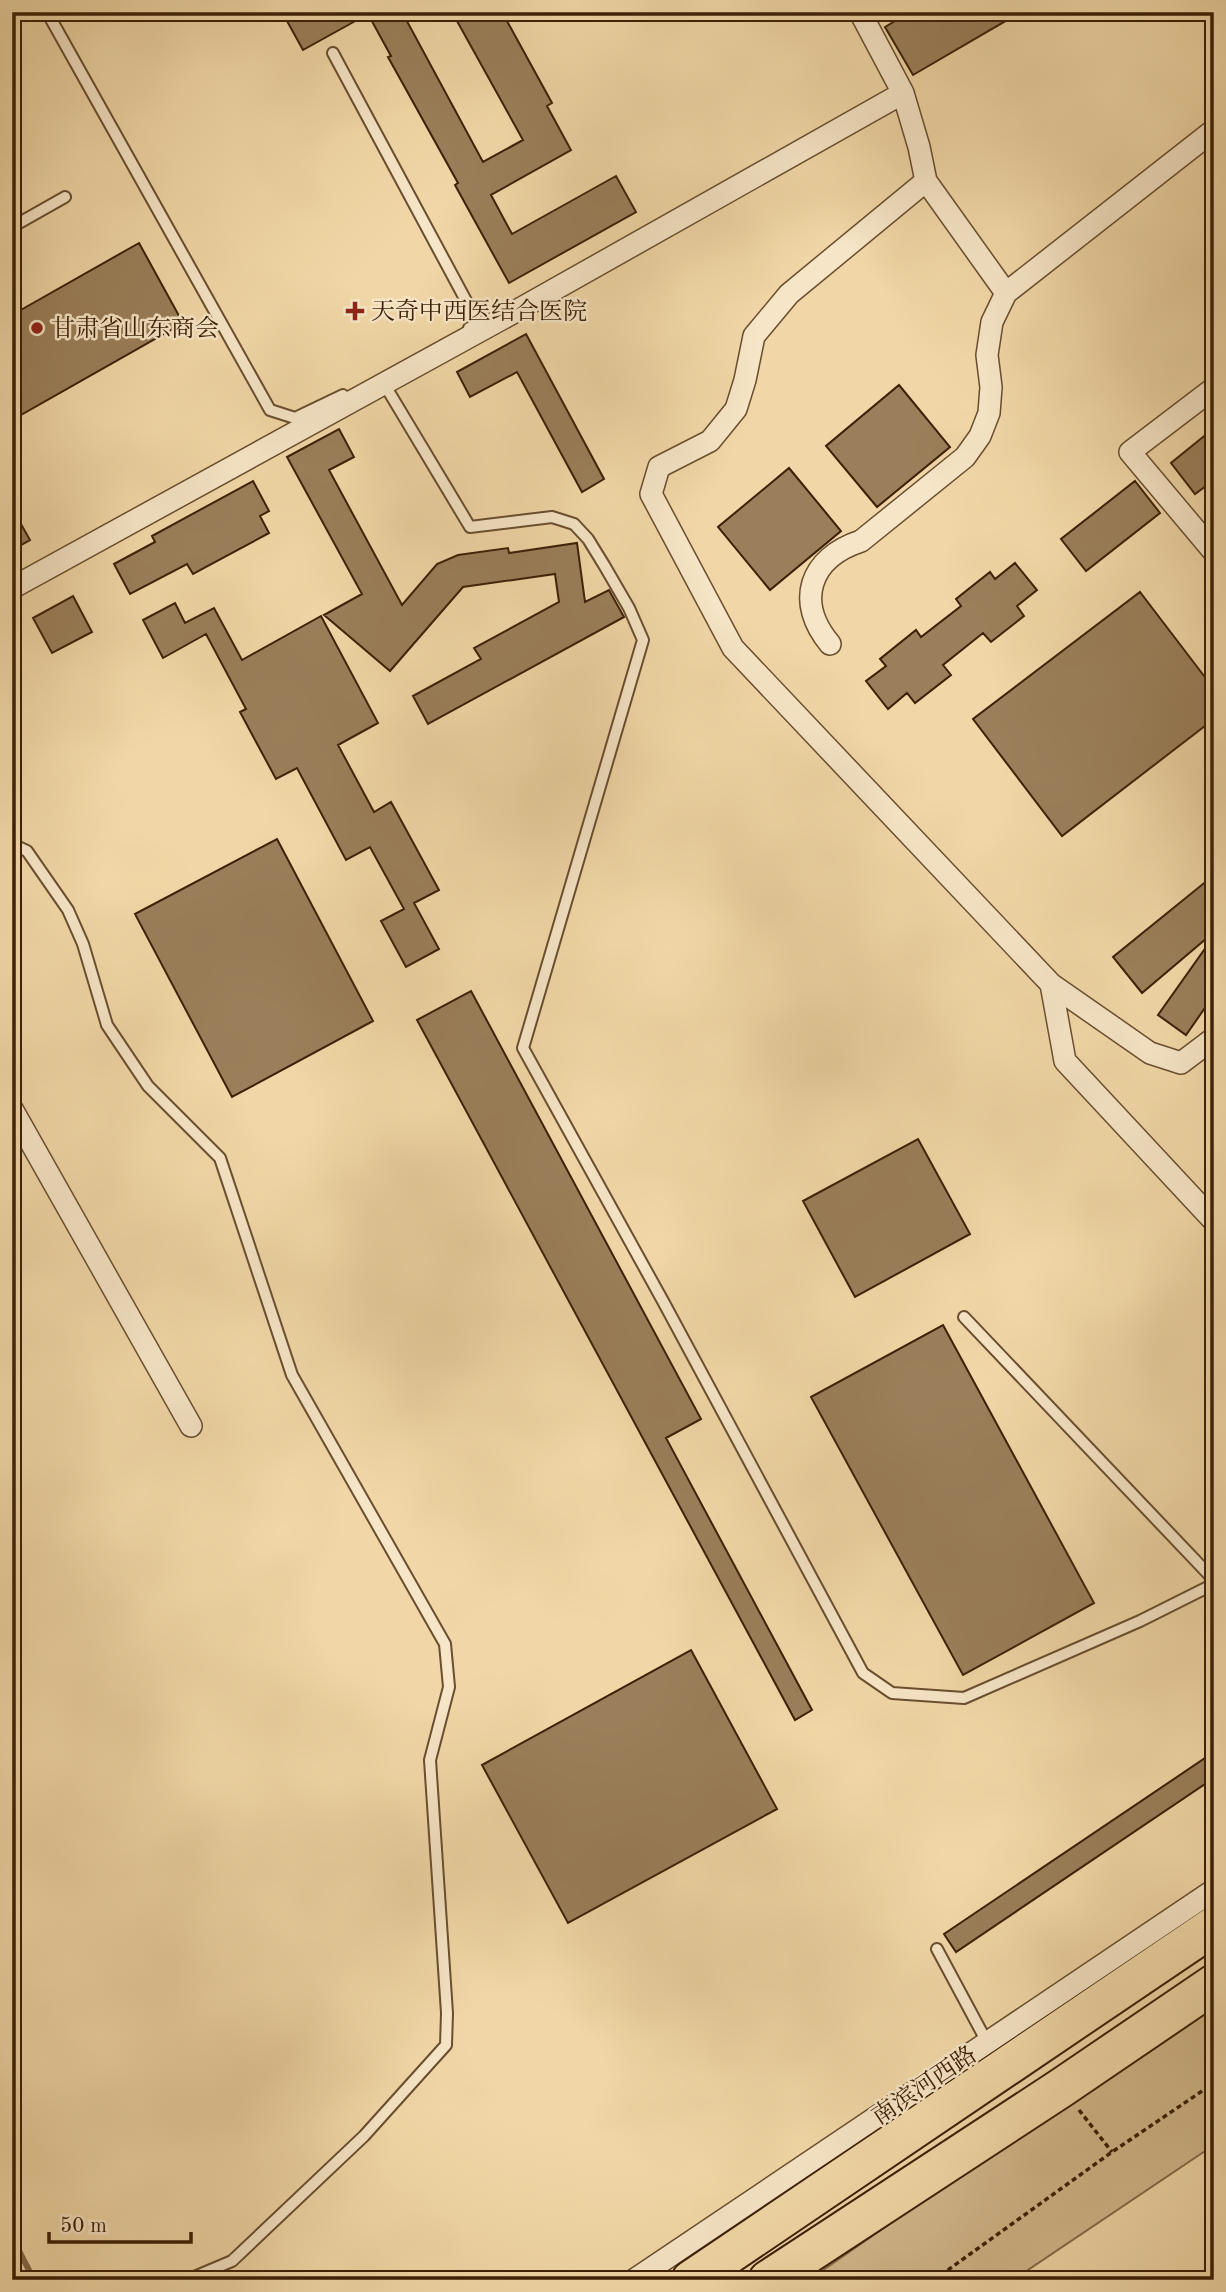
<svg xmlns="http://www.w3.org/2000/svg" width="1226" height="2292" font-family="'Old Standard TT','Noto Serif SC',serif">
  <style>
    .green { fill: #d2b88c; stroke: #876c4a; stroke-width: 2 }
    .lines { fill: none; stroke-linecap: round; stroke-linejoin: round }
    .stream { stroke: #836947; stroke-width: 6 }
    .building { fill: #9a7f5a; stroke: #3c2007; stroke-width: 2 }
    .lane-casing { stroke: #694e2f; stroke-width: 14 }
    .street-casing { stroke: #694e2f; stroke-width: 24 }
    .highway-casing { stroke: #3c2007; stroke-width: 42 }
    .path { stroke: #3c2007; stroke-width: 3.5; stroke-dasharray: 5 3.5; stroke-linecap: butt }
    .lane { stroke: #f6e5c6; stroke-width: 10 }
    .street { stroke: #f6e5c6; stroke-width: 21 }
    .highway { stroke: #f1d7a7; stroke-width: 38 }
    .poi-dot { fill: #8f2418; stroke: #f6e5c6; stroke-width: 2.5 }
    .labels { text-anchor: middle; stroke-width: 5; stroke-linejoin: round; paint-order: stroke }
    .poi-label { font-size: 24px; fill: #3c2007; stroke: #f6e5c6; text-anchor: start }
    .street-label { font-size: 24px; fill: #3c2007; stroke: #f6e5c6 }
  </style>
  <rect width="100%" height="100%" fill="#f1d7a7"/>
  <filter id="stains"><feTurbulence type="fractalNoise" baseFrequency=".00286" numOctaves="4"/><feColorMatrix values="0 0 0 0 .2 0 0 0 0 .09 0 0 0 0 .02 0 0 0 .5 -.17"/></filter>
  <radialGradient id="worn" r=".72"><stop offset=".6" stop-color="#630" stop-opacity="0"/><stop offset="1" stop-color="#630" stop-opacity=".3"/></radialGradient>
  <path class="green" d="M1214,1998V2145L1013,2280H809Z"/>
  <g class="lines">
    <path class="stream" d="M12,2237L34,2280"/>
  </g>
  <path class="building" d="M282,12H402L483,162L523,140L452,12H502L552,103L547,106L571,150L491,195L512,234L616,176L636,212L509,283L455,185L458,183L388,57L391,56L368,14L303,50Z
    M910,12H1021L913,75L885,27Z
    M139,243L183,323L12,420V315Z
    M526,334L604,479L582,492L517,372L470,397L457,372Z
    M899,385L950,447L877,507L826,446Z
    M1214,428V480L1195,494L1171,463Z
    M339,429L354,457L329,470L402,605L437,564L458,555L508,548L509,553L577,543L585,602L609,590L624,617L428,724L413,696L481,659L474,648L559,602L555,574L463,587L390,671L324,615L362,594L287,457Z
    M789,468L841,531L770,590L718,527Z
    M253,481L269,511L260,516L269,533L193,574L187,564L130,594L114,564L155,542L152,536Z
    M1135,481L1160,513L1086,571L1061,539Z
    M12,508L30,540L12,550Z
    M1015,563L1037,590L1017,606L1024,616L991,642L983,633L943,665L951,675L915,703L907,693L888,709L866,681L886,666L880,659L916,630L921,637L961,606L956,599L990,572L995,579Z
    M1140,592L1214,689V719L1062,836L973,719Z
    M73,596L92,632L52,653L33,618Z
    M175,603L185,623L214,608L242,660L321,616L378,723L338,745L374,812L391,802L439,890L414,903L439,949L406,967L381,921L404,909L370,847L346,860L297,768L276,779L240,712L246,709L206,634L163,658L143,620Z
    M277,839L373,1021L232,1097L135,914Z
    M1214,875V932L1142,993L1113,957Z
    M1214,936V995L1186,1035L1158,1015Z
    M471,991L701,1419L666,1438L812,1710L795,1720L417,1020Z
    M918,1139L970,1234L855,1297L803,1201Z
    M943,1325L1094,1603L963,1675L811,1397Z
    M691,1650L777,1809L568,1923L482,1765Z
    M1214,1752V1778L956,1952L944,1934Z"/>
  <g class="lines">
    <g class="lane-casing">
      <path id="lane" d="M47,12L270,410L295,418L343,395
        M333,53L478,323L469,328
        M12,227L65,197
        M383,382L470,527L552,517L574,524L588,539L604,565L629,608L643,640L523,1048L664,1303L863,1673L892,1693L964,1698L1140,1621L1214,1584
        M12,844L27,851L68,910L83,944L107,1025L148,1086L220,1158L292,1375L445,1644L449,1687L430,1760L447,2013L446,2045L364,2136L232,2261L187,2280
        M964,1317L1214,1580
        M937,1949L988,2044"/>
    </g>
    <g class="street-casing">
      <path id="street" d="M860,12L903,93L919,147L926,181L789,294L754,336L745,380L736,409L710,441L659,467L651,494L733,648L1051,984L1065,1061L1214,1221
        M926,181L1006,293
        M1214,388L1130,452L1214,552
        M12,588L518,310L903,93
        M830,644C795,602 809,558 861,541L965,457L980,436L989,413L991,387L987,355L992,322L1006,293L1214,130
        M1051,984L1150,1053L1181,1063L1214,1038
        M12,1109L191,1426
        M634,2280L1214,1890"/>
    </g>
    <g class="highway-casing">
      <path id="highway" d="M691,2280L1214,1926
        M768,2280L1061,2088L1214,1984"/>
    </g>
    <path class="path" d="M1079,2110L1112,2152
      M934,2280L1112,2152L1214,2083"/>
    <use href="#lane" class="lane"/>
    <use href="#street" class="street"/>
    <use href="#highway" class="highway"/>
  </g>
  <g class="poi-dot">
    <path d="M351.5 300.5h7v7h7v7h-7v7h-7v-7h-7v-7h7z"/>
    <circle cx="37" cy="328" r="7"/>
  </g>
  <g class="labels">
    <g class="poi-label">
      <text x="371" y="319">天奇中西医结合医院</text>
      <text x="51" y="336">甘肃省山东商会</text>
    </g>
    <g class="street-label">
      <text transform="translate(924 2085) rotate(-34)" y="8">南滨河西路</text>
    </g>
  </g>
  <rect width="1226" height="2292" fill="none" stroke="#f1d7a7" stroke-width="42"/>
  <rect x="14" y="14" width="1198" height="2264" fill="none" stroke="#3c2007" stroke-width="3.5"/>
  <rect x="21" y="21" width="1184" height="2250" fill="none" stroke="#3c2007" stroke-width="2"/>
  <path d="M49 2232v10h142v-10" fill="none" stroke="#3c2007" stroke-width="3.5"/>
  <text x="60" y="2232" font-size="21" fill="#3c2007" stroke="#f6e5c6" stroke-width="5" paint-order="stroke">50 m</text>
  <rect width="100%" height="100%" filter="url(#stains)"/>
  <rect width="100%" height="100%" fill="url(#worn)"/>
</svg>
